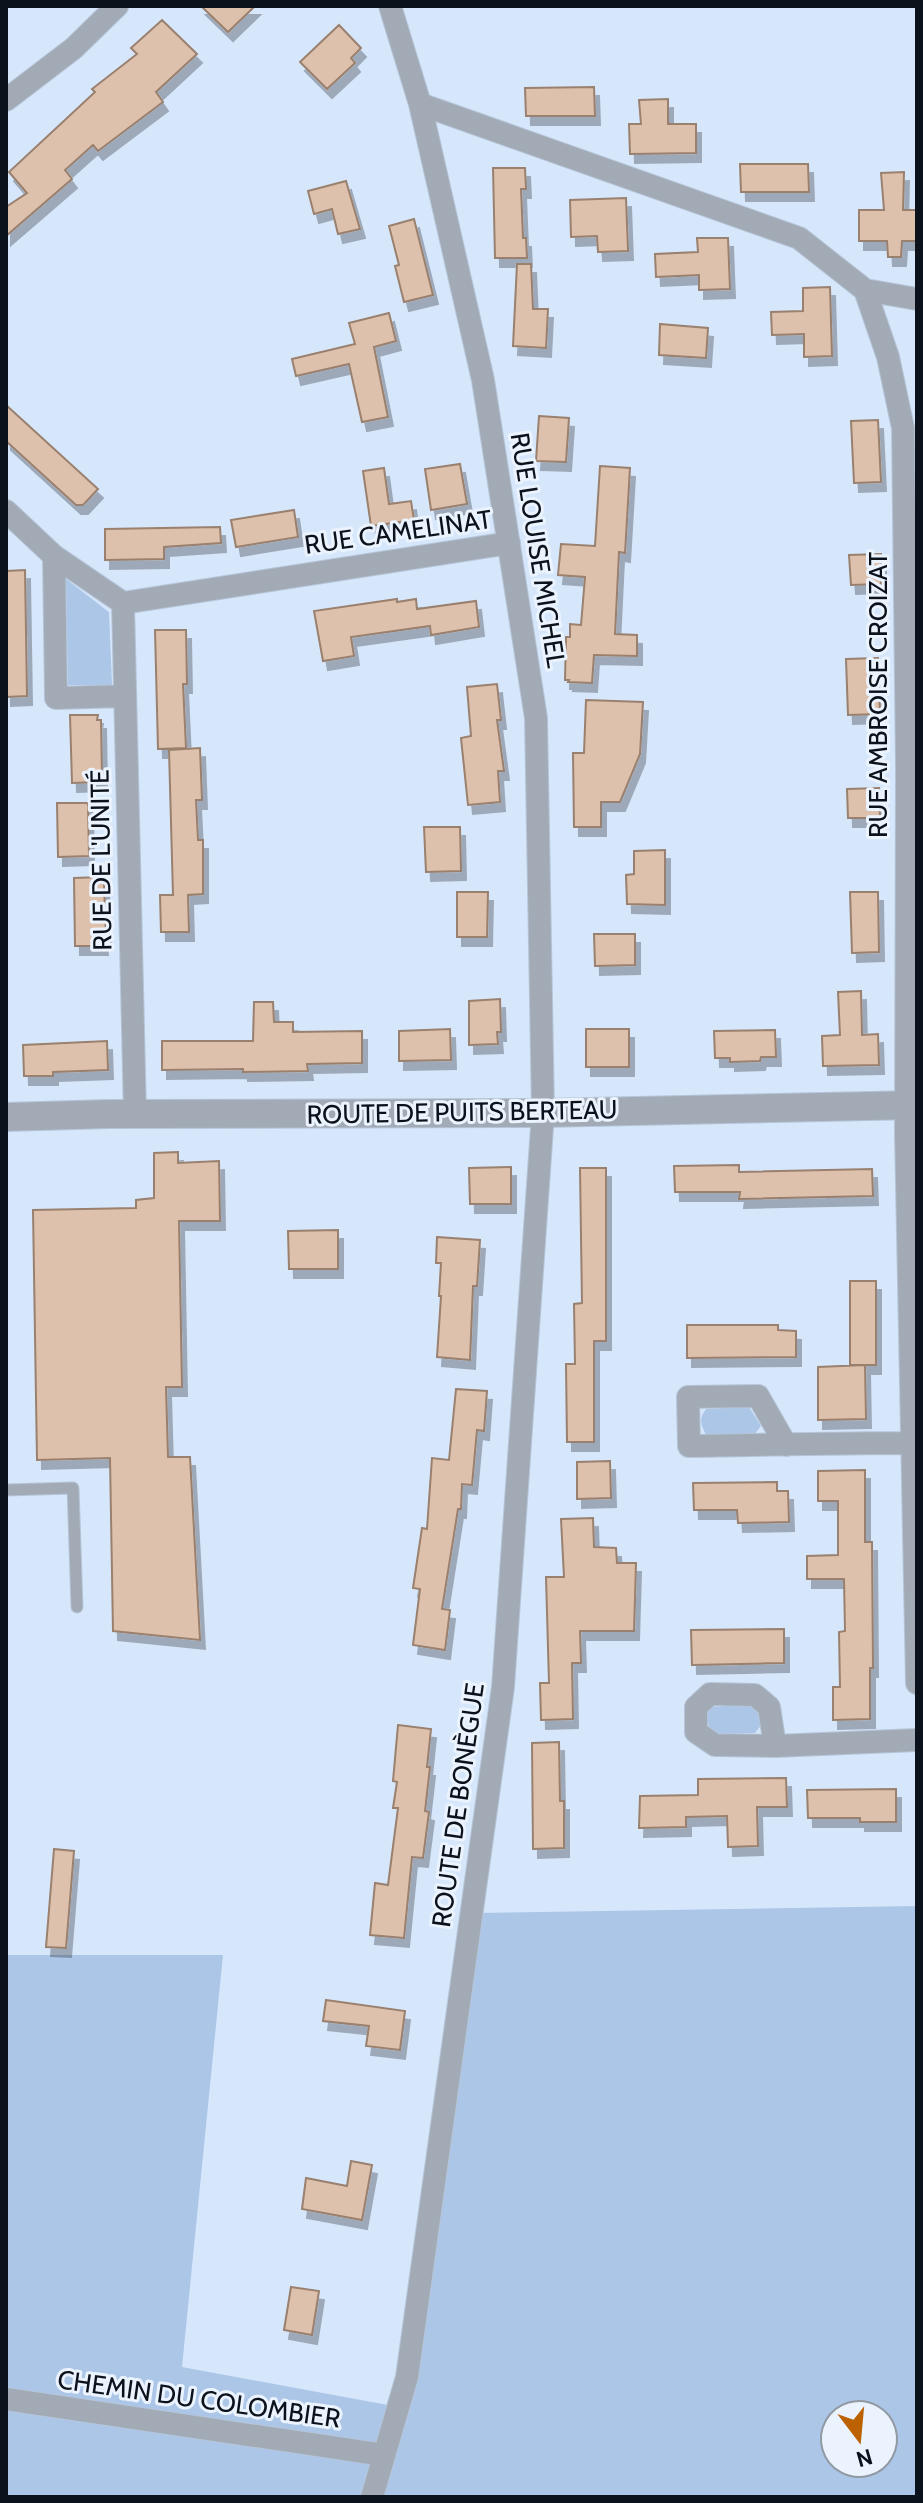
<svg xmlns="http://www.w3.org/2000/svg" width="923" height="2503" font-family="Cabin,sans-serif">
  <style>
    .green { fill: #acc6e8; fill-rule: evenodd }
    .building { fill: #ddc1ad; stroke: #9a806e; stroke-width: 2; filter: url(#shadow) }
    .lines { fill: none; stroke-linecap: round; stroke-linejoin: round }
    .service-casing { stroke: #b6c5d8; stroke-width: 13 }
    .minor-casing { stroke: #b6c5d8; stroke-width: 24 }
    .tertiary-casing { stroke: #b6c5d8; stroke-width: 30 }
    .service { stroke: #a2aab6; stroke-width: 11 }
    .minor { stroke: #a2aab6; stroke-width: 22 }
    .tertiary { stroke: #a2aab6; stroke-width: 28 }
    .labels { text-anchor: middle; stroke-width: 6; stroke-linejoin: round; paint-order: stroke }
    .street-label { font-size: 26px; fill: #0b121b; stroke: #ebf3fe }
  </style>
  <defs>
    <filter id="shadow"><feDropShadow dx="5" dy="9" stdDeviation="0" flood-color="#0004"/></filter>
  </defs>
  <rect width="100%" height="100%" fill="#d6e7fc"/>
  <path class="green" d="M66,579L109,612L112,685H68Z
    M749,1407L761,1426L753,1436H707C701,1426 698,1419 706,1409Z
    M753,1704L761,1709L763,1723L755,1733L718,1734L709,1729L707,1717L710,1707Z
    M917,1906V2497H6V1955H223L182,2367L404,2408L476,1913ZM835,2415H883V2463H835Z"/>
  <path class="building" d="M201,6H255L228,32Z
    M162,20L197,54L156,92L163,102L98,151L93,145L65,170L72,179L6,236V207L27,193L9,172L95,92L92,89L137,54L131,48Z
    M339,25L361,48L351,58L355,63L327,89L300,62Z
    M594,87L595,116H526L525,88Z
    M668,99V124H696V153L630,154L629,124H641L639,100Z
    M740,164H808L809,192H741Z
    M493,168H525L526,189H521L523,238H526L527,258H495Z
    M904,172L903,210H917V241H902L901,257H888L887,241H859V210H884L881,173Z
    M346,181L360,229L338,234L332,209L314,214L308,191Z
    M626,198L628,251L598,252L597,236L571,237L570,200Z
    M414,219L433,295L404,302L395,266L399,265L389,226Z
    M697,238H728L730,289L699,290V275L656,277L655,254L698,252Z
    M517,264H531L533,309H548L546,348L513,346Z
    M830,287L832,356L804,357V334L772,335L771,312L803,311V288Z
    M389,313L396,341L374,347L388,417L362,422L349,364L296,376L292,359L355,344L349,323Z
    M660,324L708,328L706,358L659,355Z
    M6,405L98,489L83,505H76L6,441Z
    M539,416L569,418L566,462L536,461Z
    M878,420L881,482L854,483L851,421Z
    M460,464L467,504L431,510L425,469Z
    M600,466L630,468L625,553L619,552L615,634L637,635V656L594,655L592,683L568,682L569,680H565L566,637H570V624L581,625L585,577L558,575L561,544L595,546Z
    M384,468L389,504L411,501L414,520L371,526L363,471Z
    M294,510L298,537L236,547L231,520Z
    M220,527L221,543L164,547V559L105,560V529Z
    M881,554V584L851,585L849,555Z
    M25,570L27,696L6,697V571Z
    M397,599V602L416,599L417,609L476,601L479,627L431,635L430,626L351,637L354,656L323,661L314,611Z
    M155,630H186L187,684H183L186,748L158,749Z
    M878,658L880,714L848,715L846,659Z
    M497,684L501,720H497L504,771H498L500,802L468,805L461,738L471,736L467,687Z
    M586,700L643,702L640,754L620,802H601V827H574L573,753H584Z
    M70,715H98L97,720H101L102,777H99V782L72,783Z
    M200,748L202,800H196L198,840H203V894L188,895L189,932H161L160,895H173L169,750Z
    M879,788L880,818H848L847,789Z
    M57,803H88L89,856L58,857Z
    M424,827H460L461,871L426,872Z
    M665,850V905L627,904L626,875L634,874V851Z
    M101,877V883H104L106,939H102L103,946H75L74,878Z
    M457,892H488L487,937H457Z
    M850,892H878L879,952L852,953Z
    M594,934H635V965L595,966Z
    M861,991L862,1035L878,1034L879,1065L823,1066L822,1036L840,1035L838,992Z
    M500,999L501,1032H497L498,1044L469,1045V1001Z
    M254,1002H273L274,1022H293V1032L362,1031V1063L307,1064L308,1071L243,1072V1069L162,1070V1041H253Z
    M450,1029L451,1060L399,1061V1031Z
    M586,1029H629V1067H586Z
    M775,1030L776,1057H761L760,1061L730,1062V1058H715L714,1031Z
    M107,1041L108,1070L53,1072V1076H24L23,1045Z
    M178,1152V1163L219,1161L220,1221H179L182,1387H166L168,1457H190L200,1640L113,1631L110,1458L37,1460L33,1210L136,1208V1200L154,1198V1153Z
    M739,1165V1172L872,1169L873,1196L739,1199L740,1192H675L674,1166Z
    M511,1167V1204H470L469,1168Z
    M580,1168H606V1341H594V1442H567L566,1364H575L574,1304L582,1303Z
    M338,1230V1269H289L288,1231Z
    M437,1237L480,1240L477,1286H473L470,1360L437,1357L441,1296H439L441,1263H436Z
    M850,1281H876V1365H850Z
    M687,1325H778V1330L796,1331V1357L687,1358Z
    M865,1365L866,1419L818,1420V1367Z
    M456,1389L487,1391L484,1431L477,1430L472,1485L462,1484L461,1509H458L442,1609L450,1610L445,1650L413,1645L420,1589L413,1588L422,1528L427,1529L432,1458L449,1460Z
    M610,1461L611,1498L577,1499V1462Z
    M865,1470V1542H872L873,1668H870V1719L833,1720V1687H840L839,1632L845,1631L844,1579H807V1556L838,1555V1501H818V1471Z
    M777,1482V1491H788L789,1522L738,1523L737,1510H694L693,1483Z
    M593,1518L594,1547L616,1548L617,1563H636L634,1631H580L581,1663H572L573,1719L541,1720L540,1683H549L546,1577H564L561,1519Z
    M784,1629V1663L692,1665L691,1630Z
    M398,1725L431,1729L427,1767H430L425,1811L429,1812L423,1858L412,1857L404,1938L370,1935L375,1883L388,1885L398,1808H393L397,1782L393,1781Z
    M559,1742L560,1801H564V1848L533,1849L532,1743Z
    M786,1778L787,1807H757L758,1846L728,1847L727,1816L686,1817V1827L639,1828L640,1796L698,1795V1779Z
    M896,1789V1822H860V1818H808L807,1790Z
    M54,1849L74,1851L66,1948L46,1947Z
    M326,2000L405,2011L400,2050L366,2046L369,2026L323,2021Z
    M351,2161L372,2165L362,2220L302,2209L306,2178L347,2186Z
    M291,2287L319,2291L312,2335L284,2330Z"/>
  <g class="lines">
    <g class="service-casing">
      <path id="service" d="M6,1490L73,1488L77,1607"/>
    </g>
    <g class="minor-casing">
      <path id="minor" d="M6,100L74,48L117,6
        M420,104L799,238L865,290L888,357L903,428L907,768L906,1133L917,1683
        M865,290L917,299
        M6,511L54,556L123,603L135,1115
        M54,556L56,698L125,696
        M123,603L509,543
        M786,1445L758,1396L688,1397L689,1446C763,1445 838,1443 912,1443
        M775,1746L769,1707L755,1695L710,1694L696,1707V1732L715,1745L775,1746L917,1740
        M6,2399L384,2455
        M372,2497L407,2377L503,1687L543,1113L536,718L483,380L420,104L390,6"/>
    </g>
    <g class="tertiary-casing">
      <path id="tertiary" d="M6,1117L109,1114L543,1113L917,1105"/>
    </g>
    <use href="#service" class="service"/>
    <use href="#minor" class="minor"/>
    <use href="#tertiary" class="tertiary"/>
  </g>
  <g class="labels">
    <g class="street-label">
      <text transform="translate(398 532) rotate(-8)" y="9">RUE CAMELINAT</text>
      <text transform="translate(538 550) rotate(81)" y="9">RUE LOUISE MICHEL</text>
      <text transform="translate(878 695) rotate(-90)" y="9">RUE AMBROISE CROIZAT</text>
      <text transform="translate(101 860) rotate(-91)" y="9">RUE DE L'UNITÉ</text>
      <text transform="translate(462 1112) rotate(-1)" y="9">ROUTE DE PUITS BERTEAU</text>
      <text transform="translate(458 1805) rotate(-82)" y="9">ROUTE DE BONÈGUE</text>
      <text transform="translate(199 2399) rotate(8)" y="9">CHEMIN DU COLOMBIER</text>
    </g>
  </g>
  <rect width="923" height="2503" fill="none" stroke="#0b121b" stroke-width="16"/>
  <g transform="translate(859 2439) rotate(164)"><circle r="38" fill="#ebf3fe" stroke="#9199a3" stroke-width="2"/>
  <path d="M0-6L14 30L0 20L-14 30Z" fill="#bc6202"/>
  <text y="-12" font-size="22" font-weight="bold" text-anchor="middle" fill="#0b121b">N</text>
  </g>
</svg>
